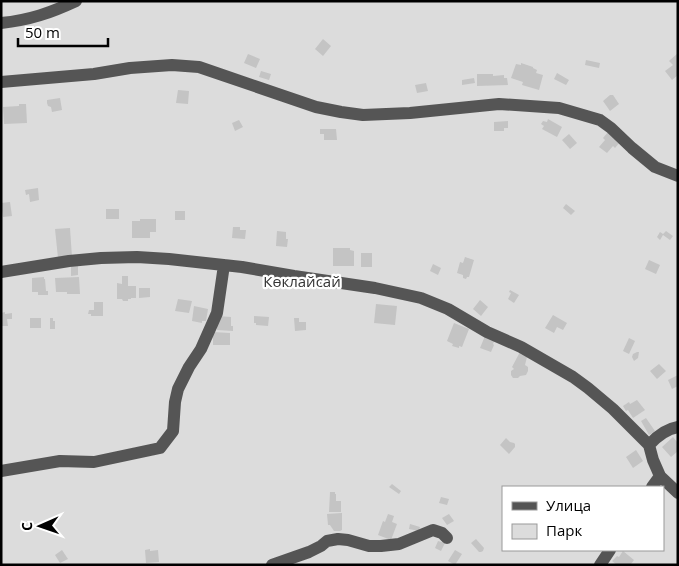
<svg xmlns="http://www.w3.org/2000/svg" width="679" height="566" font-family="'Open Sans',sans-serif">
  <style>
    .green { fill: #dcdcdc; fill-rule: evenodd }
    .building { fill: #c4c4c4 }
    .lines { fill: none; stroke-linecap: round; stroke-linejoin: round }
    .minor { stroke: #555; stroke-width: 12 }
    .labels { text-anchor: middle; stroke-width: 4.5; stroke-linejoin: round; paint-order: stroke }
    .park-label { font-size: 15px; fill: #333; stroke: #fff }
  </style>
  <rect width="100%" height="100%" fill="#fff"/>
  <path class="green" d="M1,1H678V565H1ZM503,487H663V550H503Z"/>
  <path class="building" d="M323,39L331,46L323,56L315,49Z
    M678,53V75L672,80L665,71L673,65L669,61Z
    M248,54L260,59L256,68L244,63Z
    M586,60L600,63L599,68L585,65Z
    M521,63L533,67V68L537,70L536,73L543,75L539,90L522,85L523,82L511,78L516,64L521,65Z
    M261,71L271,74L269,80L259,77Z
    M557,73L569,80L566,85L554,79Z
    M477,74H493V76L504,75V78H507L508,85L477,86Z
    M474,78L475,83L462,85V80Z
    M426,83L428,91L417,93L415,85Z
    M178,90L189,91L188,104L176,103Z
    M610,95H613L619,104L610,111L603,101Z
    M60,98L62,110L52,112L51,107L48,106L47,103V100Z
    M19,104H26L27,123L4,124L3,107L19,106Z
    M548,119L562,127L557,137L542,129L544,126L541,124L543,121L547,122Z
    M239,120L243,127L235,131L232,123Z
    M508,121V128H504V131H494V122Z
    M320,129H336L337,140H324V134H320Z
    M608,132L620,142L615,148L613,146L607,153L599,147L605,140L603,138Z
    M569,134L577,143L570,149L562,140Z
    M38,188L39,200L30,202L29,194L26,195L25,190Z
    M10,202L12,216L3,217L1,203Z
    M566,204L575,211L571,215L563,208Z
    M106,209H119V219H106Z
    M175,211H185V220H175Z
    M140,219H156V232H150V238H132V221H140Z
    M233,227H240V230H246L245,239L232,238Z
    M70,228L72,257L58,258L55,229Z
    M277,231L286,232V239H288L287,247L276,246Z
    M666,231L673,236L670,240L663,235L660,240L657,237L660,232L663,234Z
    M333,248H350V250L354,251V266H333Z
    M361,253H372V267H361Z
    M465,257L474,260L469,277H467L466,279L463,278V275L457,273L460,262L463,263Z
    M649,260L660,265L656,274L645,269Z
    M433,264L441,268L438,275L430,271Z
    M71,266H78V275L71,276Z
    M122,276H128V286H136V298H131V299H128V301H123L122,299H117V283L122,284Z
    M44,277V279H45L46,291H48V295H38V292H32V278Z
    M79,277L80,294H67V292H56L55,278Z
    M139,288H150V297L139,298Z
    M510,290L519,295L514,303L508,299L511,293L509,292Z
    M178,299L192,301L189,313L175,311Z
    M480,300L488,307L481,316L473,309Z
    M94,302H103V316H91V314H88L89,310H94Z
    M376,304L397,306L395,325L374,323Z
    M194,306L208,309L206,321H202V323L192,321Z
    M5,312V314L12,313V319H7L8,326H1V313Z
    M553,315L567,323L563,330L557,327L554,333L545,328Z
    M217,316L231,317V326H233V331L217,330Z
    M254,316L269,317L268,326L256,325V323H254Z
    M30,318H41V328H30Z
    M50,318H53V321H55V329H50Z
    M294,318H299V322H306V330L295,331Z
    M454,323L469,329L462,347L459,346V348L452,346L453,344L447,341Z
    M213,332L230,333V345H213Z
    M485,336L495,339L493,344L494,345L491,352L480,348Z
    M629,338L635,341L629,354L623,351Z
    M520,352L527,357L525,365L528,367V371L526,375L520,376L518,378H513L511,375V371L514,369L512,367Z
    M637,352H639L638,358L634,361L632,357L633,354Z
    M659,364L666,371L657,379L650,371Z
    M678,375V386L672,389L668,380Z
    M637,400L645,410L633,418L628,410L626,411L623,406L629,402L630,404Z
    M646,418L655,431L649,435L641,421Z
    M673,437L678,443V451L671,457L662,447Z
    M506,438L510,442L514,443L515,444V447L509,454L500,445Z
    M636,450L643,461L633,468L626,457Z
    M392,484L401,491L399,494L389,487Z
    M330,492H335V494H336V501H341V512H329Z
    M441,497L449,499L447,505L439,503Z
    M342,513V530L340,531H334L330,525H328L327,514Z
    M388,514L394,516L392,522L397,524L391,540L378,535L383,521L385,522Z
    M449,514L454,521L447,525L442,518Z
    M410,524L420,527L419,531L409,529Z
    M476,539L484,548L483,551L481,552H479L471,543Z
    M438,541L445,543L441,551L435,548Z
    M150,549V551L158,550L159,562L146,563L145,550Z
    M62,550L68,559L60,563L55,555Z
    M455,550L462,554L455,565L448,561Z
    M623,551L634,560L631,564L632,565H617L612,561L617,556L619,557Z"/>
  <g class="lines">
    <path class="minor" d="M1,23C30,20 50,13 76,1
      M1,82L94,74L130,68L172,65L199,67L316,107L341,112L363,115L410,113L499,104L559,108L600,120L611,128L632,148L655,167L678,176
      M1,272L69,261L101,258L137,257L169,259L242,267L294,276L375,288L421,298L448,309L487,332L521,347L573,377L588,388L613,409L649,445C657,436 666,429 678,427
      M649,445L653,460L660,476L678,493
      M1,471L60,461L94,462L160,448L173,431L175,402L178,389L189,367L201,349L217,313L224,265
      M652,487L660,476
      M272,565L309,552L321,546L327,541L338,539L348,540L369,546H381L399,544L433,530L442,533L447,538
      M600,565L610,550"/>
  </g>
  <g class="labels">
    <g class="park-label">
      <text x="302" y="287">Көклайсай</text>
    </g>
  </g>
  <rect width="679" height="566" fill="none" stroke="#000000" stroke-width="5"/>
  <rect x="502" y="486" width="162" height="65" fill="#ffffff" stroke="#999999"/>
  <rect x="512" y="502" width="25" height="8" fill="#555555" stroke="#999999"/>
  <text x="546" y="511" font-size="15" fill="#000000">Улица</text>
  <rect x="512" y="524" width="25" height="15" fill="#dcdcdc" stroke="#999999"/>
  <text x="546" y="536" font-size="15" fill="#000000">Парк</text>
  <g transform="translate(40 526) rotate(268)" stroke="#ffffff" stroke-width="4" paint-order="stroke">
  <path d="M0-4L9 19L0 12L-9 19Z" fill="#000000"/>
  <text y="-8" font-size="14" font-weight="bold" text-anchor="middle" fill="#000000">С</text>
  </g>
  <path d="M18 38v8h90v-8" fill="none" stroke="#000000" stroke-width="2.5"/>
  <text x="25" y="38" font-size="15" fill="#000000" stroke="#ffffff" stroke-width="4" paint-order="stroke">50 m</text>
</svg>
